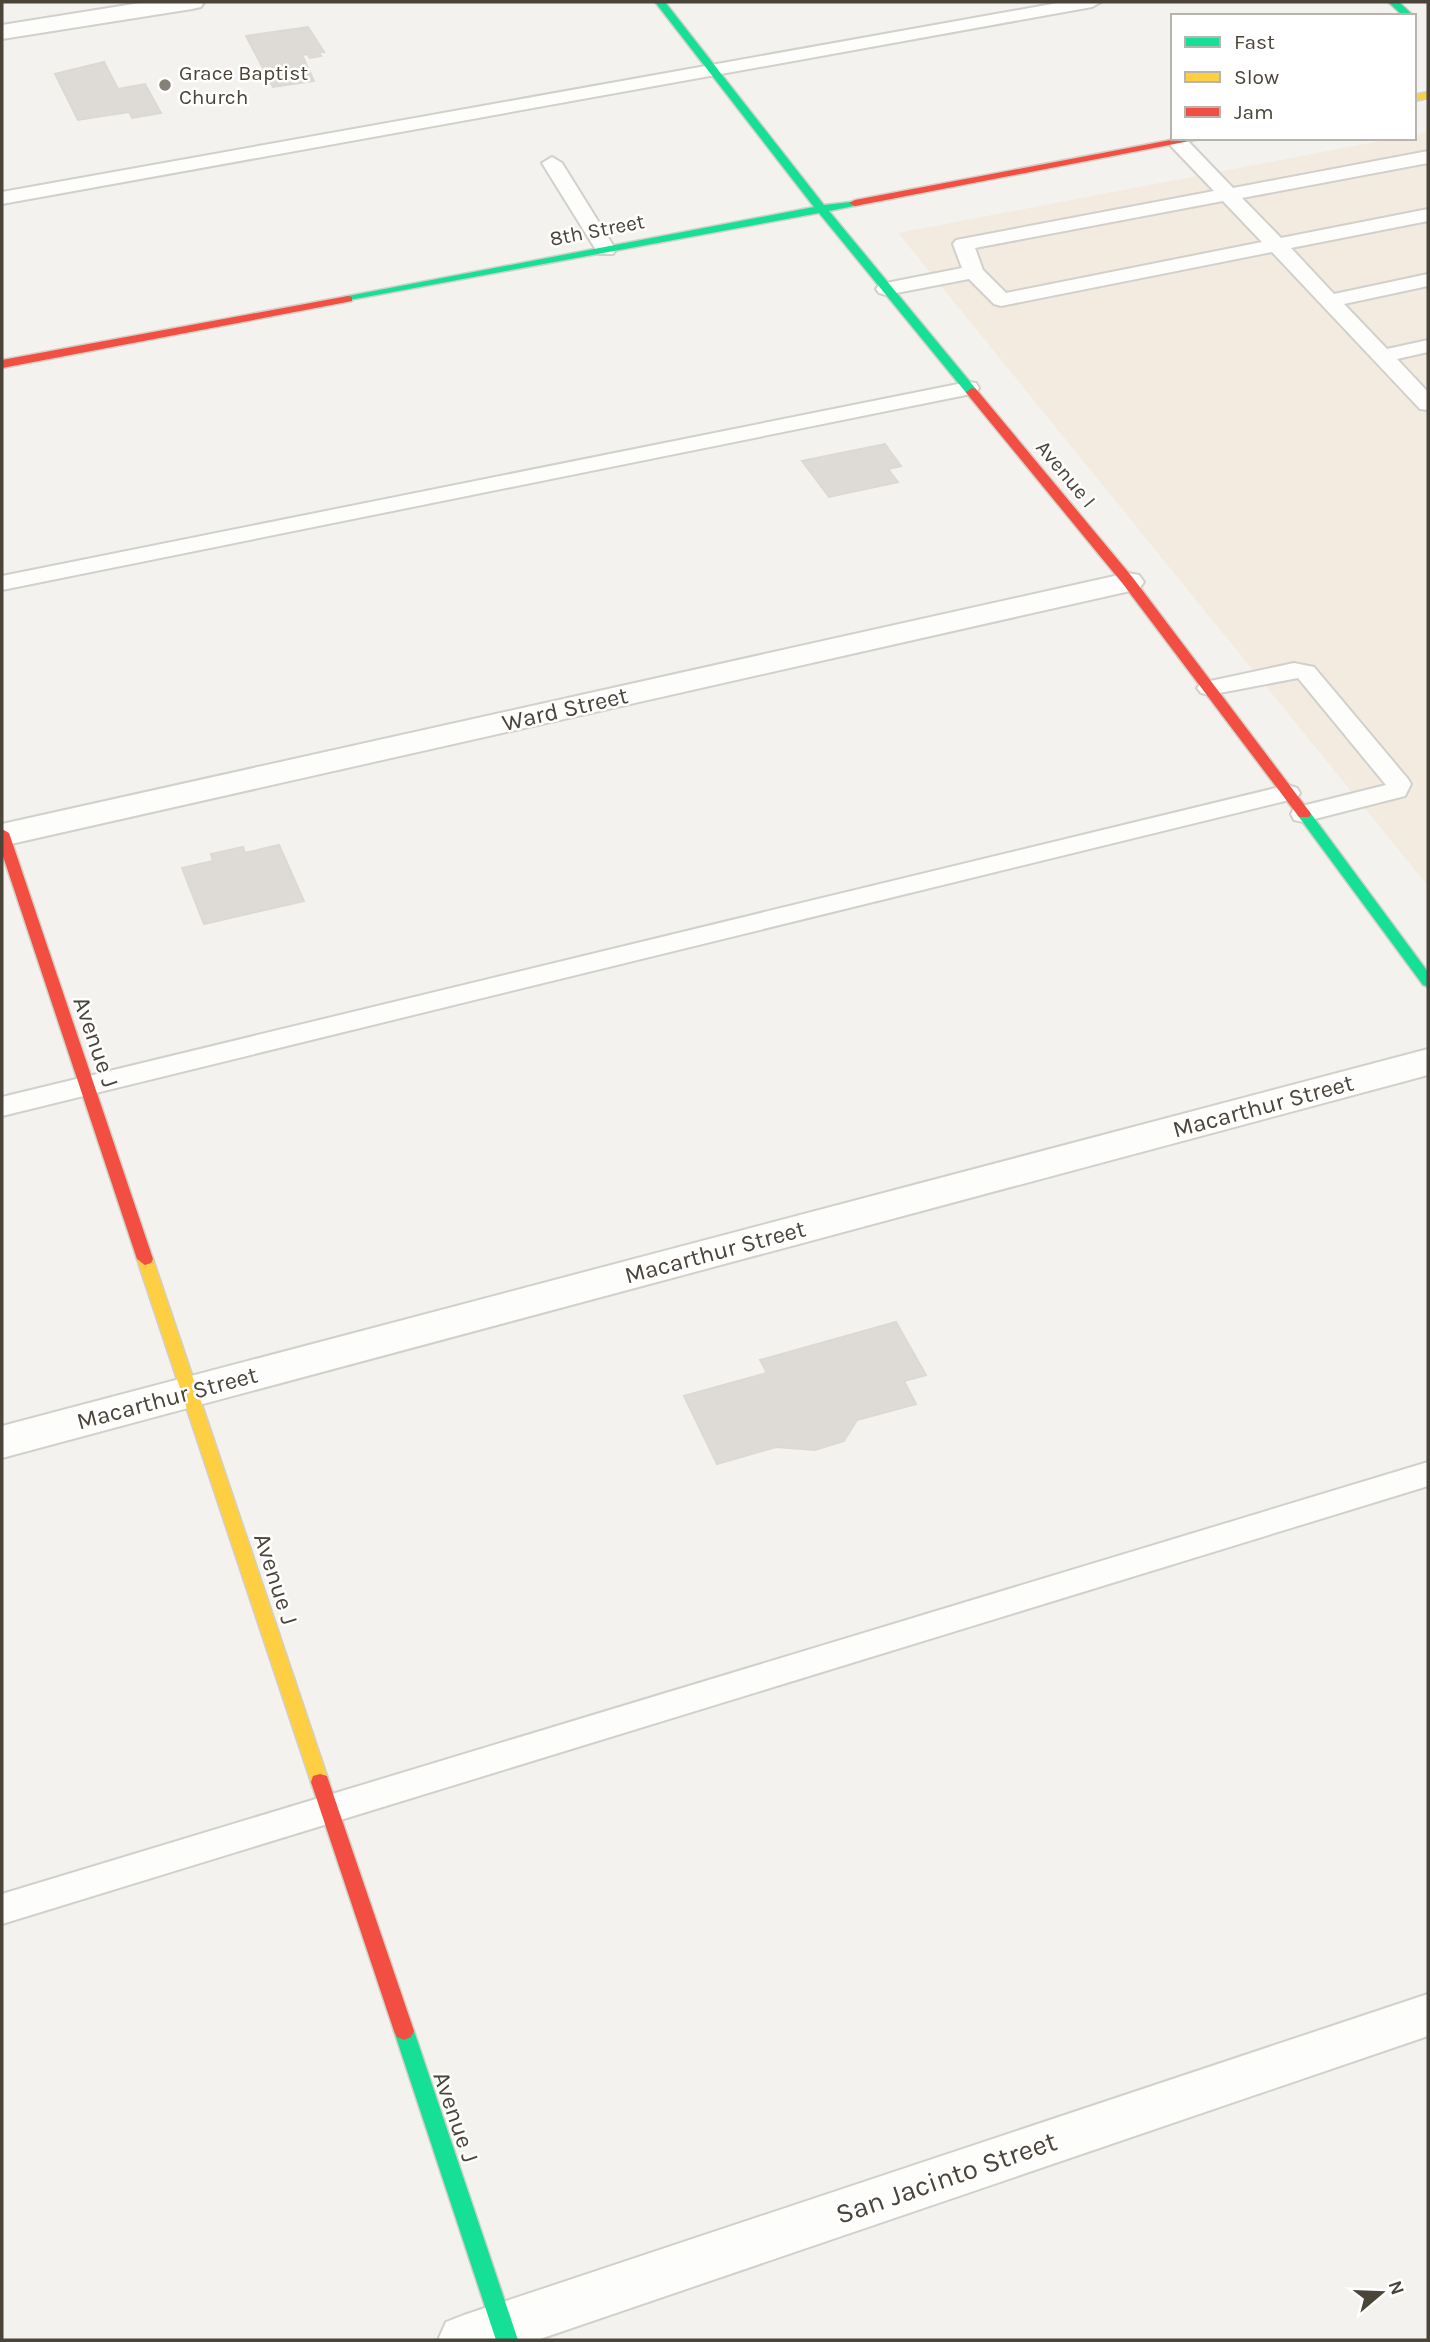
<svg xmlns="http://www.w3.org/2000/svg" width="1430" height="2342" font-family="Karla,sans-serif">
  <style>
    .commercial { fill: #f3ebdf }
    .building { fill: #dedbd6; stroke: #dcd9d4; stroke-width: 2 }
    .lines { fill: none; stroke-linecap: round; stroke-linejoin: round }
    .lane-casing { stroke: #d2d0cb; stroke-width: 4 }
    .street-casing { stroke: #d2d0cb; stroke-width: 4 }
    .fast-casing { stroke: #d3cfc5; stroke-width: 3 }
    .slow-casing { stroke: #d3cfc5; stroke-width: 3 }
    .jam-casing { stroke: #d3cfc5; stroke-width: 3 }
    .lane { fill: #fdfdfc; fill-rule: evenodd }
    .street { fill: #fdfdfc; fill-rule: evenodd }
    .fast { fill: #16e098; fill-rule: evenodd }
    .slow { fill: #ffcf43; fill-rule: evenodd }
    .jam { fill: #f24e42; fill-rule: evenodd }
    .poi-dot { fill: #868178; stroke: #fff; stroke-width: 2.5 }
    .labels { text-anchor: middle; stroke-width: 5; stroke-linejoin: round; paint-order: stroke }
    .far-poi-label { font-size: 21px; fill: #4b4439; stroke: #fff; text-anchor: start }
    .far-street-label { font-size: 21px; fill: #4b4439; stroke: #fff }
    .street-label { font-size: 24px; fill: #4b4439; stroke: #fff }
    .near-street-label { font-size: 28px; fill: #4b4439; stroke: #fff }
  </style>
  <rect width="100%" height="100%" fill="#f4f2ee"/>
  <path class="commercial" d="M1428,132V886L898,233L1395,138H1414V135Z"/>
  <path class="building" d="M308,27L324,52H319L321,56L310,58L307,54L302,55L314,81L273,87L246,36Z
    M104,62L118,89L145,84L161,113L132,118L129,112L78,120L55,74Z
    M885,444L901,466L888,469L898,482L829,497L802,461Z
    M279,845L304,901L204,924L182,868L213,861L211,854L243,847L245,853Z
    M896,1322L926,1375L904,1381L916,1404L857,1420L844,1441L815,1450L776,1447L717,1464L684,1396L767,1373L760,1360Z"/>
  <g class="lines">
    <g class="lane-casing">
      <path id="lane" d="M1063,2H1101L1092,7L2,204V192Z
        M1173,138H1185L1233,188L1428,151V163L1242,198L1281,238L1428,209V221L1291,248L1334,294L1428,274V286L1344,304L1387,349L1428,340V352L1397,359L1428,392V410L1420,409L1272,252L1001,306L994,304L969,279L886,295L879,293L876,289L879,285L886,283L962,268L953,244L956,240L1214,191L1171,146L1168,142ZM1223,201L1262,242L1006,293L983,270L975,248Z
        M552,157L562,163L616,250L613,254H599L596,250L542,163Z
        M968,382L976,383L979,388L976,393L2,590V576Z
        M1294,663L1314,667L1408,779L1411,784L1405,796L1303,822L1294,820L1291,814L1294,808L1386,785L1298,678L1209,695L1201,693L1197,688L1201,683Z
        M1288,785L1297,788L1300,793L1297,798L2,1116V1097Z
        M1428,1462V1486L2,1924V1894Z"/>
    </g>
    <g class="street-casing">
      <path id="street" d="M146,2H204L201,7L192,9L2,39V25Z
        M1128,573L1139,575L1144,582L1139,589L2,846V824Z
        M1428,1049V1075L2,1458V1426Z
        M1428,1994V2036L537,2340H438L446,2322L464,2315Z"/>
    </g>
    <g class="fast-casing">
      <path id="fast" d="M655,2H665L824,205L859,201V205L829,211L976,389V395H968L819,213L344,301V297L348,296L814,207Z
        M1388,2H1399L1414,16H1403Z
        M1304,810L1309,811L1428,972V987L1423,985L1299,817L1297,814L1299,811Z
        M404,2022L411,2025L414,2031L518,2340H496L394,2031L397,2025Z"/>
    </g>
    <g class="slow-casing">
      <path id="slow" d="M1428,92V98L1414,101V95Z
        M145,1253L153,1259L329,1782L327,1788L320,1790L313,1788L311,1782L137,1259Z"/>
    </g>
    <g class="jam-casing">
      <path id="jam" d="M1181,138H1205L855,206L849,203L855,200Z
        M348,296L352,297V301L2,368V360Z
        M972,388L976,389L1133,578L1309,811L1311,814L1309,817H1299L1123,584L968,395L966,392Z
        M2,829L9,833L153,1259L151,1263L145,1265L137,1259L2,853Z
        M320,1774L327,1776L329,1782L414,2031L411,2037L404,2040L397,2037L394,2031L311,1782L313,1776Z"/>
    </g>
    <use href="#lane" class="lane"/>
    <use href="#street" class="street"/>
    <use href="#fast" class="fast"/>
    <use href="#slow" class="slow"/>
    <use href="#jam" class="jam"/>
  </g>
  <circle class="poi-dot" cx="165" cy="85" r="7"/>
  <g class="labels">
    <g class="far-poi-label">
      <text x="179" y="80">Grace Baptist<tspan x="179" dy="24">Church</tspan></text>
    </g>
    <g class="far-street-label">
      <text transform="translate(597 230) rotate(-11)" y="7">8th Street</text>
      <text transform="translate(1066 474) rotate(50)" y="7">Avenue I</text>
    </g>
    <g class="street-label">
      <text transform="translate(565 709) rotate(-13)" y="8">Ward Street</text>
      <text transform="translate(96 1042) rotate(71)" y="8">Avenue J</text>
      <text transform="translate(1263 1106) rotate(-15)" y="8">Macarthur Street</text>
      <text transform="translate(715 1252) rotate(-15)" y="8">Macarthur Street</text>
      <text transform="translate(167 1398) rotate(-15)" y="8">Macarthur Street</text>
      <text transform="translate(276 1579) rotate(72)" y="8">Avenue J</text>
      <text transform="translate(456 2117) rotate(71)" y="8">Avenue J</text>
    </g>
    <g class="near-street-label">
      <text transform="translate(946 2177) rotate(-19)" y="10">San Jacinto Street</text>
    </g>
  </g>
  <rect width="1430" height="2342" fill="none" stroke="#4b4439" stroke-width="7"/>
  <rect x="1171" y="14" width="245" height="126" fill="#ffffff" stroke="#b7b4b0" stroke-width="2"/>
  <rect x="1185" y="37" width="35" height="10" fill="#16e098" stroke="#b7b4b0" stroke-width="2"/>
  <text x="1234" y="49" font-size="21" fill="#4b4439">Fast</text>
  <rect x="1185" y="72" width="35" height="10" fill="#ffcf43" stroke="#b7b4b0" stroke-width="2"/>
  <text x="1234" y="84" font-size="21" fill="#4b4439">Slow</text>
  <rect x="1185" y="107" width="35" height="10" fill="#f24e42" stroke="#b7b4b0" stroke-width="2"/>
  <text x="1234" y="119" font-size="21" fill="#4b4439">Jam</text>
  <g transform="translate(1381 2293) rotate(71)" stroke="#ffffff" stroke-width="5" paint-order="stroke">
  <path d="M0-5L12 26L0 18L-12 26Z" fill="#4b4439"/>
  <text y="-10" font-size="19" font-weight="bold" text-anchor="middle" fill="#4b4439">N</text>
  </g>
</svg>
